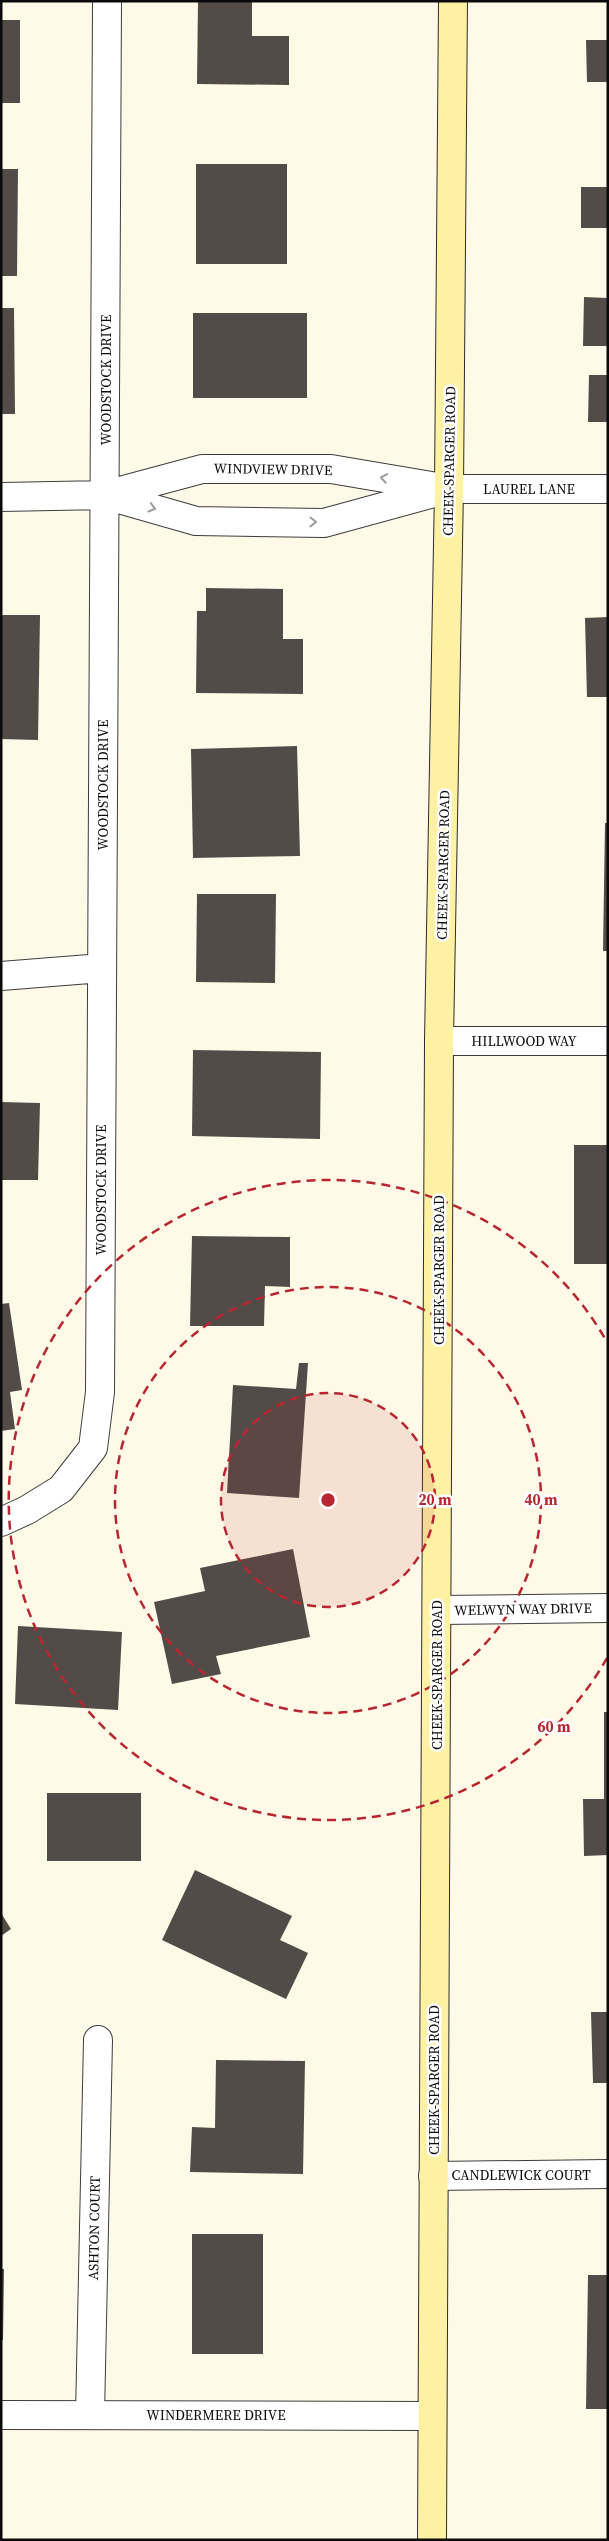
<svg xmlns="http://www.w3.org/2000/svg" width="609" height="2541" font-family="'Source Serif 4',serif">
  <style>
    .building { fill: #534b47 }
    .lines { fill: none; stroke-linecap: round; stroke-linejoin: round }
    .minor-casing { stroke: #3d3d3d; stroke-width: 30 }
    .secondary-casing { stroke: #2c2c2c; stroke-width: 30 }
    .minor { stroke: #fff; stroke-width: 28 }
    .secondary { stroke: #fef1a4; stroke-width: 28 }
    .oneway { stroke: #9d9d9d }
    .ring { fill: none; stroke: #b72631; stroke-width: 2.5; stroke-dasharray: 9 6 }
    .labels { text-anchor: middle; stroke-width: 5; stroke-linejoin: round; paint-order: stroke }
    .street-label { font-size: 14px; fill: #0a0a0a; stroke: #fff }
    .centre { fill: #b72631; stroke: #fff; stroke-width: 2.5 }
    .ring-label { font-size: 15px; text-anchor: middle; font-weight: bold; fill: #b72631; stroke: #fff; stroke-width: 5; stroke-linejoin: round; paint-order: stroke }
  </style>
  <rect width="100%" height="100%" fill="#fffae8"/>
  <path class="building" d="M198,1H252V36H289V85L197,84Z
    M1,20H20V103H1Z
    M586,40H608V82H587Z
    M196,164H287V264H196Z
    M1,169H18L17,276H1Z
    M581,187H608V228H581Z
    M584,297L608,298V346H583Z
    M1,308H14L15,414H1Z
    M193,313H307V398H193Z
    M589,375H608V422H588Z
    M206,588L283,589V639H303V694L196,693L197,611H206Z
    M1,615H40L38,740L1,739Z
    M608,617V697H587L585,618Z
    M297,746L300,856L193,858L191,749Z
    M605,823H608V951H603Z
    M197,894H276L275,983L196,982Z
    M193,1050L321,1052L320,1139L192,1136Z
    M1,1102L40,1103L38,1180H1Z
    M574,1145H608V1264H574Z
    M192,1236L290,1237V1287L265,1286L264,1326H190Z
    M9,1303L22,1390L10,1392L15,1429L1,1431V1304Z
    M299,1363H308L299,1498L227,1493L233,1385L296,1389Z
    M293,1549L310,1637L216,1656L221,1674L172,1684L154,1602L205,1591L200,1568Z
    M18,1626L122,1632L118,1710L15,1704Z
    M604,1712H608V1855L584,1856L583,1799H604Z
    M47,1793H141V1861H47Z
    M195,1870L292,1916L280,1940L308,1953L286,1999L162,1940Z
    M1,1913L11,1929L1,1936Z
    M591,2012H608V2083H593Z
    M216,2060L305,2061L303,2174L190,2172L192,2127L215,2128Z
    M192,2234H263V2354H192Z
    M1,2269H4L3,2340H1Z
    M588,2275H608V2409H586Z"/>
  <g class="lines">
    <g class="minor-casing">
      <path id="minor" d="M105,495L196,521L324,523L441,491
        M1,497L105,495L202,469H331L449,489H608
        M1,976L102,968
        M439,1041H608
        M1,1522L27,1510L61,1489L93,1448L100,1392L107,1
        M438,1610L608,1608
        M433,2176L608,2174
        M1,2415L431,2416
        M90,2415L98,2040"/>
    </g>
    <g class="secondary-casing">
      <path id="secondary" d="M432,2540L439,1041L449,489L453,1"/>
    </g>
    <use href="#minor" class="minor"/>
    <use href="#secondary" class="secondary"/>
  </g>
  <defs><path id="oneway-chevron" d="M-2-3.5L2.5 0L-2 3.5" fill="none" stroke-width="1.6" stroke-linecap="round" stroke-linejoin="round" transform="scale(1.25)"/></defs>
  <g class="oneway">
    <use href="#oneway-chevron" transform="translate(384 478) rotate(-170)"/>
    <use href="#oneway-chevron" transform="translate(152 508) rotate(16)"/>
    <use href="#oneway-chevron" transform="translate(313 522) rotate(1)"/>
  </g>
  <circle cx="328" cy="1500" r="107" fill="#b72631" fill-opacity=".12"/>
  <g class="ring">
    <circle cx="328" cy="1500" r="107"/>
    <circle cx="328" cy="1500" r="213"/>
    <path d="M607 1658A320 320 0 1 1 607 1342"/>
  </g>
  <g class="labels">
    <g class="street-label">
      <text transform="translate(106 380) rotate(-90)" y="5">WOODSTOCK DRIVE</text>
      <text transform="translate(449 461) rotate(-89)" y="5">CHEEK-SPARGER ROAD</text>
      <text transform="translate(273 469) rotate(1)" y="5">WINDVIEW DRIVE</text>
      <text x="529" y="494">LAUREL LANE</text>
      <text transform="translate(103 785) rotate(-90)" y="5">WOODSTOCK DRIVE</text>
      <text transform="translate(443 865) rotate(-89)" y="5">CHEEK-SPARGER ROAD</text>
      <text x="524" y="1046">HILLWOOD WAY</text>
      <text transform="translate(101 1190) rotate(-90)" y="5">WOODSTOCK DRIVE</text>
      <text transform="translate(439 1270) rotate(-90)" y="5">CHEEK-SPARGER ROAD</text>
      <text transform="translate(523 1609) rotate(-1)" y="5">WELWYN WAY DRIVE</text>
      <text transform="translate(437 1675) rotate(-90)" y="5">CHEEK-SPARGER ROAD</text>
      <text transform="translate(434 2080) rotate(-90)" y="5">CHEEK-SPARGER ROAD</text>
      <text x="521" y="2180">CANDLEWICK COURT</text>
      <text transform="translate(94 2228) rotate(-89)" y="5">ASHTON COURT</text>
      <text x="216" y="2420">WINDERMERE DRIVE</text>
    </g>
  </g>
  <circle cx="328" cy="1500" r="8" class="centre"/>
  <g class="ring-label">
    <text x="435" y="1505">20 m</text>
    <text x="541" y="1505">40 m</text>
    <text x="554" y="1732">60 m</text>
  </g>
  <rect width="609" height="2541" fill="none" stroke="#0a0a0a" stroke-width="5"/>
</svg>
